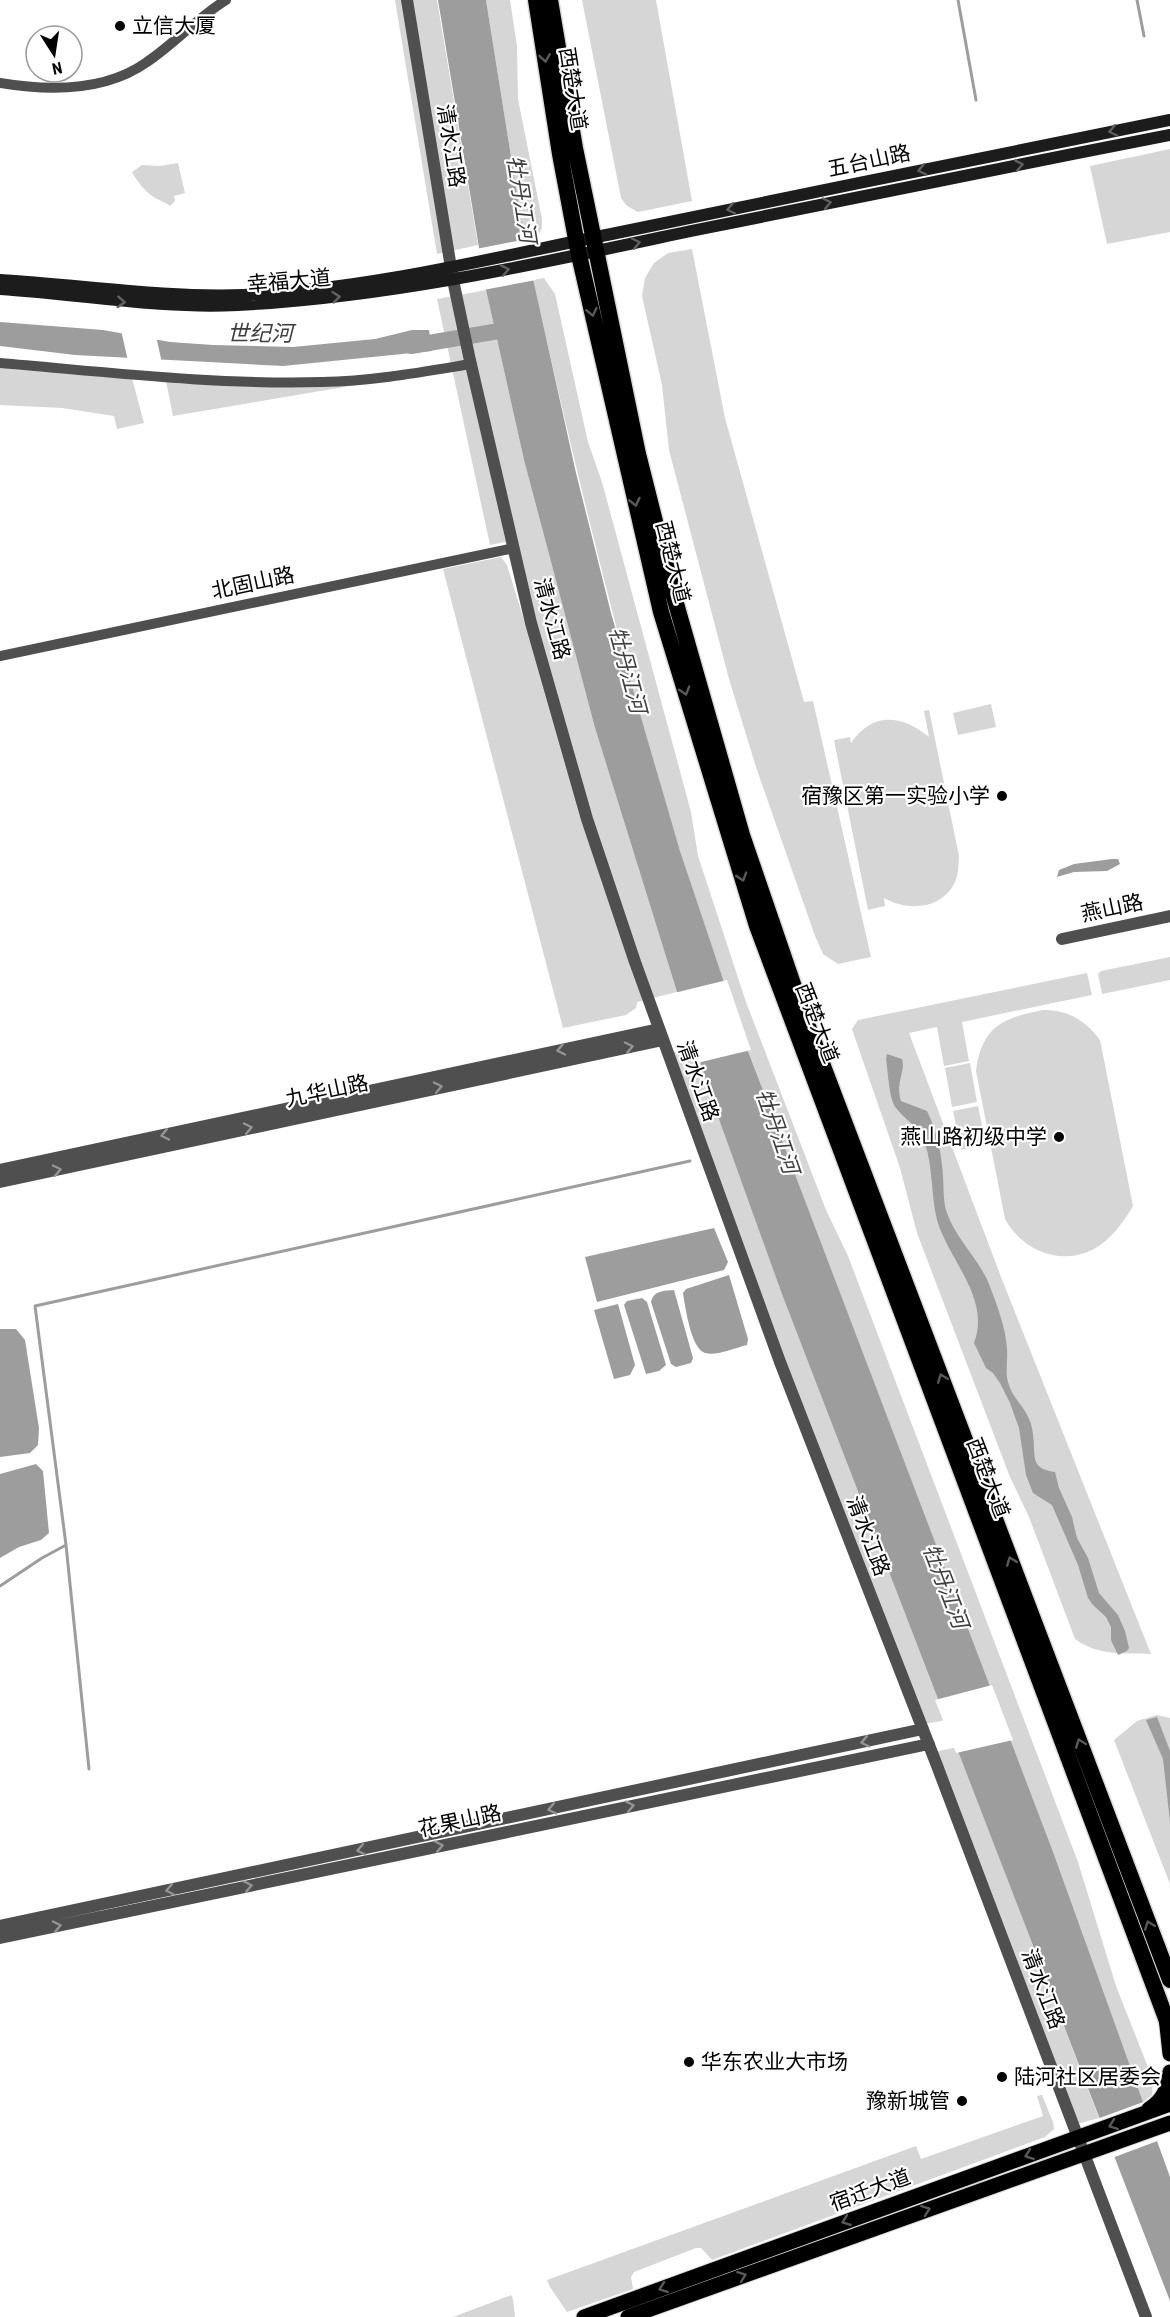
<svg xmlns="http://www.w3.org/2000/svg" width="1170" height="2317" font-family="'Roboto Condensed','Noto Sans SC',sans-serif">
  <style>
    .green { fill: #d6d6d6 }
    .water { fill: #9d9d9d }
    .pier { fill: #fff }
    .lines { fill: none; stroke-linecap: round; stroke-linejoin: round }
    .stream { stroke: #9d9d9d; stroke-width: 3 }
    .river { stroke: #9d9d9d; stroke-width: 16 }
    .primary-casing { stroke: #dbdbdb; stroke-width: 17 }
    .trunk-casing { stroke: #dbdbdb; stroke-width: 19 }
    .minor { stroke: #4f4f4f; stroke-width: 10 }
    .tertiary { stroke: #4f4f4f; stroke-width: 12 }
    .secondary { stroke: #1c1c1c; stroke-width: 12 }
    .primary { stroke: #000; stroke-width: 15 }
    .trunk { stroke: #000; stroke-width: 16 }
    .oneway { stroke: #595959 }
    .oneway2 { stroke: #606060 }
    .oneway3 { stroke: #959595 }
    .poi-dot { fill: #000; stroke: #fff; stroke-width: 2 }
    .labels { text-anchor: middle; stroke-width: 4.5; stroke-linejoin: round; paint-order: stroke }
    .poi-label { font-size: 21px; fill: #000; stroke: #fff; text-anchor: start }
    .street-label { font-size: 21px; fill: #000; stroke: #fff }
    .water-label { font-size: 22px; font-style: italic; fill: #3e3e3e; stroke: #fff }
  </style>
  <rect width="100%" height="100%" fill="#fff"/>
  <path class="green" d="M395,0H437L478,245L437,254Z
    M486,0H510L517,46L518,99L542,219V228L539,234L524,238Z
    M582,0H656L692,201L638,212L627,206L621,198Z
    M1170,149V232L1107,244L1090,166Z
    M178,163L185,193L174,196L175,201L170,206C164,201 157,200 152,196C145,191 136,180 132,172L142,165L160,166Z
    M692,249L725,418L804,702L813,701L871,957L838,964L823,954L815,936L756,767L729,679L669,450L662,385L642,296L645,278L654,263L668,253Z
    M544,278L555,294L588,442L602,482L691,812L698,856L746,1002L826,1210L848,1256L1078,1862L1116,1986L1153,2080L1152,2095L1143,2102C1052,1851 957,1601 862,1351C799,1185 733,1020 680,851C622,663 576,472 533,280Z
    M486,290L524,460L595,728L677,992L637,1002L636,1008L626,1015L563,1028L443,569L501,557L507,565L532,646L505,542L490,545L437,299Z
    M0,366L132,378L144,423L117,429L114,416L62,408L0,405Z
    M445,370L173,416L166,381L255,385Z
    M991,704L996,727L958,735L953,713Z
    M929,710L959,856C958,865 959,875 954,884C940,910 907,911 884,898L885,906L868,910L834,740L850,737L851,743C873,711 902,715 929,737L924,711Z
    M1170,957V980L1102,994L1098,974L1101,971Z
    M1087,973L1092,995L962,1022L969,1061L944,1066L937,1027L909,1033L1001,1277L1151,1654C1124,1653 1098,1656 1075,1639L1029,1517L1010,1477L917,1233L900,1168L852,1029L858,1020Z
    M1043,1010C1068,1010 1085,1020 1100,1040L1133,1206C1123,1223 1110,1241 1092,1250C1059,1266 1022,1250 1005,1219L976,1071C982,1026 1003,1018 1043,1010Z
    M695,1047L783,1297L946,1720L925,1724L798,1399L670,1053Z
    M970,1063L977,1102L952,1107L945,1068Z
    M978,1106L986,1145L961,1150L953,1111Z
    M1157,1715L1170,1718V1884L1114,1740L1137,1721Z
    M957,1747L1099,2118L1077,2124L935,1752Z
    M1042,2095L1053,2122L1054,2129L1045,2137L712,2260L701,2248H696L634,2272L631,2277L633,2289L567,2312L550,2287L547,2280L916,2146L921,2159L1043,2116L1037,2096Z
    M511,2295L513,2299L515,2317H453Z"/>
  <path class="water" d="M438,0H486L524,238L576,473L611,613L647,738L680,851L740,1030L1053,1852L1170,2177V2301L783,1297L719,1119L677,992L595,728L524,460L486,290Z
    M0,322L103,330L170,342L213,345L293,347L375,339L412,330H429L432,351L283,366L75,355L0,346Z
    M1112,859H1118L1120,864L1107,871L1074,872L1057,877L1059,870L1074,864Z
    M887,1054L902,1059C906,1071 895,1083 901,1101L927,1111C937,1132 942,1154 943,1177C944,1190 943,1202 947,1213C956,1239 979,1259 989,1284C997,1305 1006,1328 1007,1350C1008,1361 1005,1372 1008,1382C1013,1402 1031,1409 1033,1435C1036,1455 1029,1469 1055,1472L1059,1488L1072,1517L1077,1538L1088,1558L1099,1593L1118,1615L1125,1631L1129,1648L1127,1651L1118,1655L1111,1640V1627L1106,1617L1093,1605L1088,1598L1078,1565L1052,1505L1033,1493L1026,1475L1019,1428L1010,1403L1000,1383L993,1373L986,1368L974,1343C991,1298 949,1261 937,1220C931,1195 933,1168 925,1143C918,1125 907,1122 896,1108C889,1100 888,1071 886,1059Z
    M714,1228L728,1262L724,1270L597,1302L585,1257Z
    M729,1275L748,1339L747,1345C735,1348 717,1356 705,1353C691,1349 685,1306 683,1293L686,1289Z
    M674,1290L693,1358L691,1363L676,1367L671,1364L651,1302C654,1290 664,1291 674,1290Z
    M642,1298L647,1302L666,1365L659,1371L646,1374L624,1305L627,1301Z
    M618,1304L635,1365L630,1375L614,1379L594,1310Z
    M0,1329H16L25,1340L39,1428L38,1445L30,1453L0,1457Z
    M36,1464L43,1471L49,1533L41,1540L19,1547L0,1558V1474Z
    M1157,1717L1170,1751V1822L1163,1759L1146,1720Z"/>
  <path class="pier" d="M527,239L536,280L483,290L476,249Z
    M121,330L156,336L162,363L128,361Z
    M727,980L751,1050L697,1063L674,993Z
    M992,1685L1013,1740L956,1753L935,1700Z
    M1146,2101L1160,2140L1112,2158L1097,2119Z"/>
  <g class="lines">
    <path class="stream" d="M958,0L976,100
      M1137,0L1144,36
      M0,1586L42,1558L66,1545
      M89,1769L66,1545L35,1306L690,1161"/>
    <path class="river" d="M411,346L516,328"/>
    <g class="primary-casing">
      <path id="primary" d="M1166,2017L1170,2054
        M1149,2109C1163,2100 1168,2089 1170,2072
        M584,2317L1170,2104
        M628,2317L1170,2123"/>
    </g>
    <g class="trunk-casing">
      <path id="trunk" d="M536,0L560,154L579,255L661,612L757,926L1170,2029
        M550,0L575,148L638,454L673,593L742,835L804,1016L1170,1980"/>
    </g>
    <path class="minor" d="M0,83C48,91 105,92 147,62C175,43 197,18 226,0
      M0,363C107,372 215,385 322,382C373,381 422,372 471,364
      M0,656L514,548"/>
    <path class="tertiary" d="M407,0L453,280L469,356L531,623L587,819L635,962L780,1362L936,1763L1146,2317
      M1062,939L1170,916
      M0,1170L659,1029
      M0,1182L663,1040
      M0,1926L923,1729
      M0,1938L929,1744"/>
    <path class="secondary" d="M0,280C82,285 162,298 244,295C373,289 500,256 626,231C807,193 989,157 1170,120
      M0,289C80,294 157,309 238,305C391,297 541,263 691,231C850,198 1010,166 1170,135"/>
    <use href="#primary" class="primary"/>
    <use href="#trunk" class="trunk"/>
  </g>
  <defs><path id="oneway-chevron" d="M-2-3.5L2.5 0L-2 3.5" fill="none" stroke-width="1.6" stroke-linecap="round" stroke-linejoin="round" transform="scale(1.5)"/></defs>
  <g class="oneway">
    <use href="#oneway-chevron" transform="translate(545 58) rotate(81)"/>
    <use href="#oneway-chevron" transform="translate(592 312) rotate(78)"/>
    <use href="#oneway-chevron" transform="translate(635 502) rotate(77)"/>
    <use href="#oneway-chevron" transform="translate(685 691) rotate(73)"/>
    <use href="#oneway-chevron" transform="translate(742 877) rotate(73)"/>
    <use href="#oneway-chevron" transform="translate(942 1378) rotate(-111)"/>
    <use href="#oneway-chevron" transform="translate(1011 1561) rotate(-111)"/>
    <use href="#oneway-chevron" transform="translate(1080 1743) rotate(-111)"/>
    <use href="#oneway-chevron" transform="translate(1149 1925) rotate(-111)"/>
    <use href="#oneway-chevron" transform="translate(1113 2125) rotate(160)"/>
    <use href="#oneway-chevron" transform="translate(1029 2155) rotate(160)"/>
    <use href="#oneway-chevron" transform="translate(926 2210) rotate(-20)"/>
    <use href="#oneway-chevron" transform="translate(846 2221) rotate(160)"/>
    <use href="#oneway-chevron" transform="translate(742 2276) rotate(-20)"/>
    <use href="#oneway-chevron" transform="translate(663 2288) rotate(160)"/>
  </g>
  <g class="oneway2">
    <use href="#oneway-chevron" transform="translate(1113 131) rotate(168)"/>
    <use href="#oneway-chevron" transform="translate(1019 165) rotate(-11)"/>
    <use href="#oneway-chevron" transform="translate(922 170) rotate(168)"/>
    <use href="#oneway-chevron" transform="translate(827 203) rotate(-12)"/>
    <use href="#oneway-chevron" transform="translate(731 209) rotate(168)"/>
    <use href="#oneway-chevron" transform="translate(636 243) rotate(-12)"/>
    <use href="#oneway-chevron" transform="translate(505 270) rotate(-11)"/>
    <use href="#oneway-chevron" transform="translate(336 297) rotate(-6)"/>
    <use href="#oneway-chevron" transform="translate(121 302) rotate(4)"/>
  </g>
  <g class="oneway3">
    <use href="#oneway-chevron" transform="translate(629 1047) rotate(-12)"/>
    <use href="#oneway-chevron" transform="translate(561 1050) rotate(168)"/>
    <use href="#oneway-chevron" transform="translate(438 1087) rotate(-12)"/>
    <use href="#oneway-chevron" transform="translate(248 1128) rotate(-12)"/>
    <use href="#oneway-chevron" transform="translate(165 1135) rotate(168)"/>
    <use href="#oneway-chevron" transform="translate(57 1170) rotate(-12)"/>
    <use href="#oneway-chevron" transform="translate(865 1742) rotate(168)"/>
    <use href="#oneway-chevron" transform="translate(630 1806) rotate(-12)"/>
    <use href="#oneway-chevron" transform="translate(552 1809) rotate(168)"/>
    <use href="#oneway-chevron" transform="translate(439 1846) rotate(-12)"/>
    <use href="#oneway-chevron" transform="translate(361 1850) rotate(168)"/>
    <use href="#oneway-chevron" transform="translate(248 1886) rotate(-12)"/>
    <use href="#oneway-chevron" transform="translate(170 1890) rotate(168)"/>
    <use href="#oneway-chevron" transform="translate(57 1926) rotate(-12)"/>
  </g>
  <g class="poi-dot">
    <circle cx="120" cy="26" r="6"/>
    <circle cx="1002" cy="796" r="6"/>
    <circle cx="1059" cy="1137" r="6"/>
    <circle cx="689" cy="2062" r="6"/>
    <circle cx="1002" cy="2077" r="6"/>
    <circle cx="962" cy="2101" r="6"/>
  </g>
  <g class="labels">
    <g class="poi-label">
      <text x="132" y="33">立信大厦</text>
      <text x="990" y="803" text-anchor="end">宿豫区第一实验小学</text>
      <text x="1047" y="1144" text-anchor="end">燕山路初级中学</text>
      <text x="701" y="2069">华东农业大市场</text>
      <text x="1014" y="2084">陆河社区居委会</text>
      <text x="950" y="2108" text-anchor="end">豫新城管</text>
    </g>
    <g class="street-label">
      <text transform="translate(573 89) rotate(81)" y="7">西楚大道</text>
      <text transform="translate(451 146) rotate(81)" y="7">清水江路</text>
      <text transform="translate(869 161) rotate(-12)" y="7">五台山路</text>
      <text transform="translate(289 281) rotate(-5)" y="7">幸福大道</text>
      <text transform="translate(673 562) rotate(76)" y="7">西楚大道</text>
      <text transform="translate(253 583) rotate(-12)" y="7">北固山路</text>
      <text transform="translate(552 619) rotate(75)" y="7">清水江路</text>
      <text transform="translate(1112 908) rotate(-12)" y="7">燕山路</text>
      <text transform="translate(817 1023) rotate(69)" y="7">西楚大道</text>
      <text transform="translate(698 1081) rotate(70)" y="7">清水江路</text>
      <text transform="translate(327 1091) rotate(-12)" y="7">九华山路</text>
      <text transform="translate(988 1478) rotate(69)" y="7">西楚大道</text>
      <text transform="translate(868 1536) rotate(69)" y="7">清水江路</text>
      <text transform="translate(460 1821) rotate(-12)" y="7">花果山路</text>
      <text transform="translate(1043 1989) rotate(69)" y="7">清水江路</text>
      <text transform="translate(870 2190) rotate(-20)" y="7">宿迁大道</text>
    </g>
    <g class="water-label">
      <text transform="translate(522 199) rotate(81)" y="8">牡丹江河</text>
      <text x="260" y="341">世纪河</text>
      <text transform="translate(628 670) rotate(75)" y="8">牡丹江河</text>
      <text transform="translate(778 1131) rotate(71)" y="8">牡丹江河</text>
      <text transform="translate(946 1586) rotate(69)" y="8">牡丹江河</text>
    </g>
  </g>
  <g transform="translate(54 54) rotate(168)"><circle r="28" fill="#ffffff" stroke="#999999" stroke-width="1.5"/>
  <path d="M0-4.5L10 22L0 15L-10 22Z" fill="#000000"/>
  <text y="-9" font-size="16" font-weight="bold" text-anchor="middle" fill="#000000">N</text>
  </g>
</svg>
